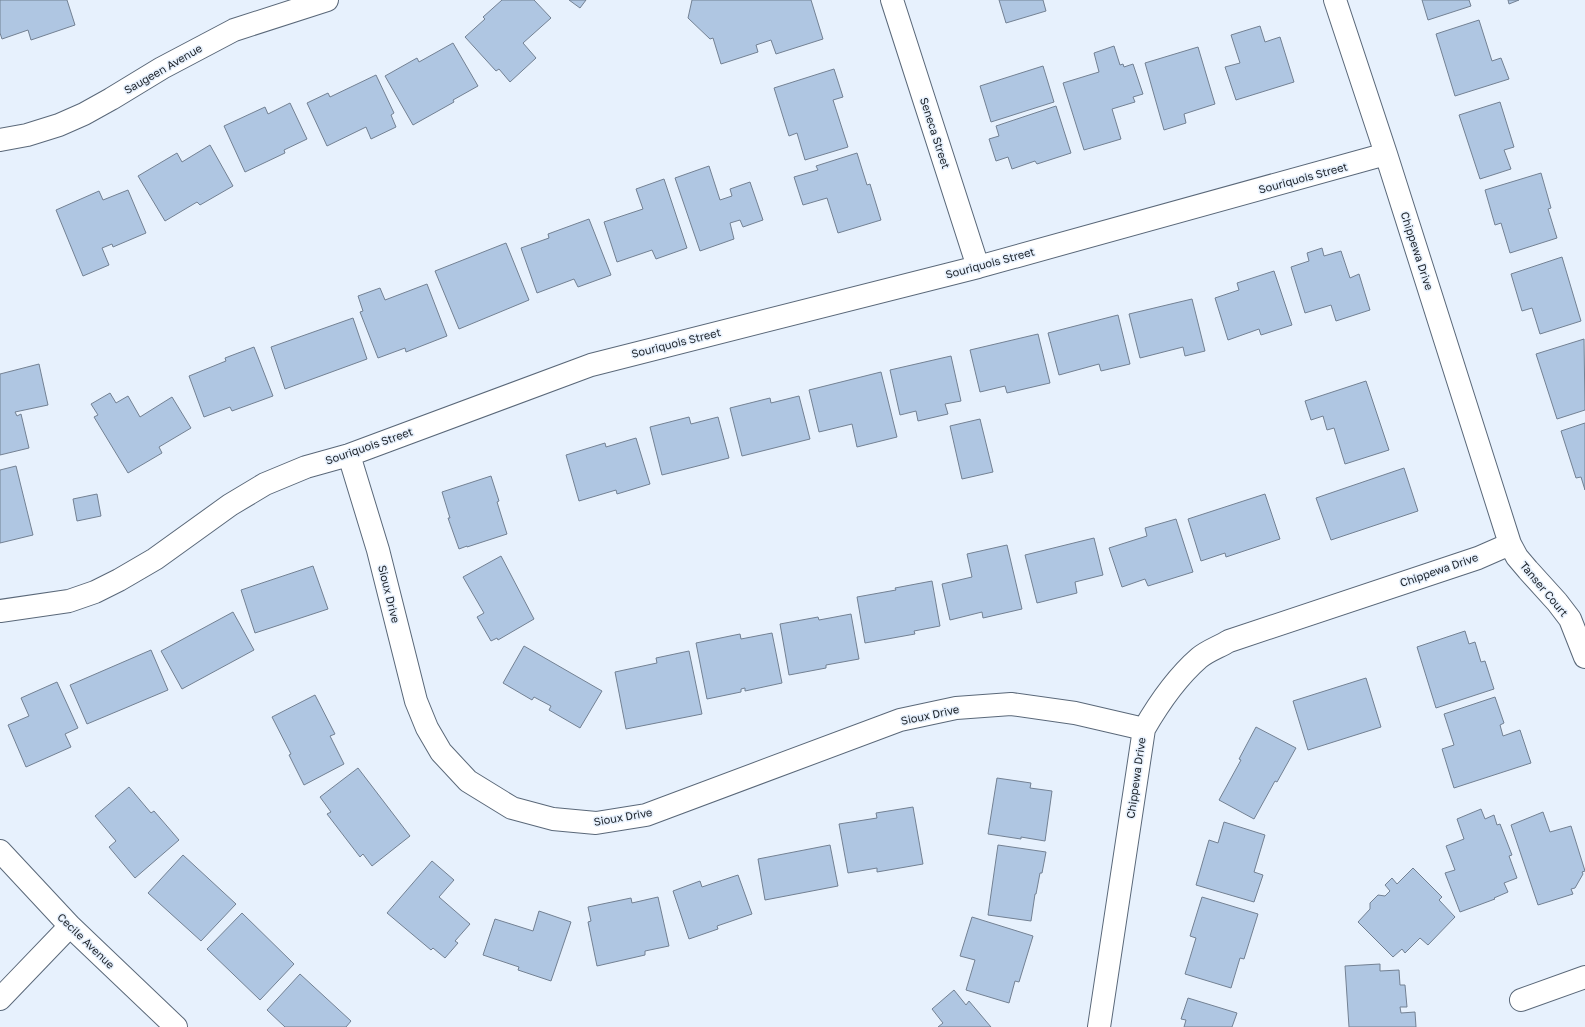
<svg xmlns="http://www.w3.org/2000/svg" width="1585" height="1027" font-family="'Golos Text',sans-serif">
  <style>
    .building { fill: #afc6e2; stroke: #738193 }
    .lines { fill: none; stroke-linecap: round; stroke-linejoin: round }
    .minor-casing { stroke: #5a6879; stroke-width: 24 }
    .minor { stroke: #fff; stroke-width: 22 }
    .labels { text-anchor: middle; stroke-width: 3; stroke-linejoin: round; paint-order: stroke }
    .street-label { font-size: 11px; fill: #20262d; stroke: #e7f1fd }
  </style>
  <rect width="100%" height="100%" fill="#e7f1fd"/>
  <path class="building" d="M0,0H67L75,25L31,40L28,30L2,39L0,33Z
    M502,0H534L551,18L523,43L536,58L510,82L499,69L496,71L465,37L485,19L483,17Z
    M569,0H586L580,8Z
    M692,0H811L823,39L776,54L771,40L756,45L758,52L721,64L713,38L710,39L688,18Z
    M999,0H1043L1046,11L1006,23Z
    M1422,0H1469L1471,6L1428,20Z
    M1508,0H1519L1509,4Z
    M1479,20L1492,61L1501,58L1509,79L1455,96L1436,34Z
    M1260,26L1265,42L1280,37L1294,82L1236,100L1225,67L1240,63L1231,35Z
    M453,43L478,86L453,100L454,102L413,125L385,76L417,58L419,62Z
    M1114,46L1120,65L1123,64L1124,67L1133,64L1143,94L1133,97L1135,102L1112,109L1121,139L1084,150L1063,83L1099,72L1094,53Z
    M1198,47L1215,104L1184,114L1186,123L1164,130L1145,63Z
    M1043,66L1054,102L991,122L980,86Z
    M834,69L843,97L833,100L848,147L805,160L797,133L789,136L774,88Z
    M376,75L394,113L391,115L396,127L371,139L366,127L327,146L307,103L328,93L330,97Z
    M1500,102L1514,147L1504,150L1511,169L1480,179L1459,115Z
    M290,103L307,139L284,150L285,153L245,172L224,126L265,107L268,114Z
    M1056,106L1071,153L1037,164L1035,161L1012,169L1008,157L996,161L989,139L999,136L996,126Z
    M210,145L233,186L200,205L197,202L165,221L138,176L177,153L182,162Z
    M857,153L867,185L870,184L881,220L838,233L827,198L803,205L794,177L818,170L816,166Z
    M709,166L720,200L732,196L730,189L750,182L763,220L743,227L740,220L730,223L734,239L700,251L675,178Z
    M1541,173L1551,208L1548,209L1557,238L1510,253L1501,223L1495,225L1485,190Z
    M664,179L687,248L656,259L652,250L617,262L604,222L643,209L636,189Z
    M128,190L146,233L113,247L112,244L102,248L109,265L83,276L56,210L99,191L103,200Z
    M589,219L611,275L578,287L574,279L537,293L521,248L549,238L548,234Z
    M506,243L529,300L459,329L435,271Z
    M1322,248L1324,256L1341,251L1350,278L1359,274L1370,310L1336,321L1331,305L1305,313L1291,267L1309,261L1307,253Z
    M1562,257L1581,321L1540,334L1532,308L1522,311L1511,274Z
    M1274,271L1292,325L1261,335L1259,329L1228,340L1215,298L1239,290L1237,283Z
    M427,284L447,336L406,352L405,348L378,358L360,312L363,311L358,296L380,288L385,300Z
    M1192,299L1205,351L1185,356L1183,347L1140,358L1129,314Z
    M1118,315L1130,364L1101,371L1099,364L1059,375L1048,333Z
    M353,318L367,359L285,389L271,347Z
    M1038,334L1050,383L1007,393L1005,386L980,392L970,350Z
    M1584,339L1585,410L1557,419L1536,354Z
    M254,347L273,396L232,411L230,407L204,417L189,376L226,361L225,358Z
    M951,356L961,401L945,404L948,414L918,421L916,411L900,415L890,370Z
    M39,364L48,405L15,412L17,416L21,414L29,448L0,455V374Z
    M881,372L897,437L857,447L852,424L819,432L809,390Z
    M1366,381L1389,450L1345,464L1334,428L1327,430L1323,416L1311,420L1305,401Z
    M110,393L116,403L128,396L140,417L172,397L191,428L159,447L162,453L128,473L94,417L98,415L91,404Z
    M799,396L810,439L742,456L730,408L770,398L771,403Z
    M689,417L691,424L718,417L729,458L662,475L650,427Z
    M980,419L993,472L962,479L950,426Z
    M1585,423V490L1581,477L1576,478L1561,431Z
    M636,438L650,484L617,494L616,490L579,501L566,455L605,443L606,447Z
    M16,466L33,535L0,543V470Z
    M1404,468L1418,511L1331,540L1316,498Z
    M491,476L499,501L497,502L507,534L467,547V546L459,549L448,518H450L442,492Z
    M97,494L101,516L77,521L73,499Z
    M1265,494L1280,539L1226,557L1225,553L1201,561L1188,519Z
    M1176,519L1193,572L1148,586L1145,579L1122,587L1109,548L1147,536L1145,528Z
    M1094,538L1103,575L1075,582L1077,593L1037,603L1025,555Z
    M1007,545L1022,609L983,618L982,612L950,620L942,584L972,577L967,554Z
    M501,556L534,619L498,640L497,638L491,641L477,617L484,613L463,577Z
    M313,566L328,609L255,633L241,590Z
    M932,581L940,626L914,631L915,634L865,643L857,597L896,590L895,588Z
    M233,612L254,650L182,689L161,651Z
    M851,614L859,659L826,665V668L789,675L780,624L818,617L819,620Z
    M1465,631L1469,644L1475,642L1481,662L1485,661L1494,689L1436,708L1417,647Z
    M772,633L782,683L745,691V688L741,689V692L707,699L696,643L740,634L741,639Z
    M524,646L602,691L580,728L549,710L551,706L534,697L532,700L503,683Z
    M151,650L168,690L87,724L70,685Z
    M689,651L702,714L626,729L615,672L657,663L656,658Z
    M1366,678L1381,727L1308,750L1293,701Z
    M57,682L78,728L65,734L71,747L26,767L8,725L29,716L21,698Z
    M315,695L335,734L330,736L344,764L304,785L289,755L291,754L272,717Z
    M1495,697L1504,723L1500,725L1503,736L1520,730L1531,763L1454,788L1442,749L1454,745L1444,714Z
    M1256,727L1296,748L1277,782L1275,781L1254,819L1219,800L1241,760L1239,759Z
    M358,768L410,836L372,866L363,854L360,857L327,814L331,812L320,797Z
    M997,778L1031,783L1030,788L1052,791L1045,841L1021,837V839L988,834Z
    M129,787L151,813L154,811L179,840L135,878L109,847L116,841L95,816Z
    M913,807L923,864L877,872V868L848,873L839,824L877,818L876,813Z
    M1481,809L1485,819L1494,815L1497,825L1500,824L1512,855L1509,856L1517,878L1504,883L1508,892L1494,898L1495,899L1460,912L1445,873L1455,870L1446,846L1464,839L1457,819Z
    M1543,812L1550,832L1571,826L1585,871L1582,872L1583,874L1575,888L1571,889L1573,894L1538,905L1511,825Z
    M1224,822L1265,835L1254,872L1263,875L1254,902L1196,885L1209,840L1218,843Z
    M830,845L838,886L765,900L758,859Z
    M998,845L1046,852L1042,873H1040L1036,894H1035L1031,921L988,915Z
    M183,855L236,904L201,941L148,893Z
    M432,861L454,880L439,897L470,924L455,941L458,943L445,958L433,948L431,950L387,913Z
    M1413,868L1442,897L1439,900L1455,917L1428,945L1420,938L1405,953L1402,949L1393,957L1358,922L1370,909V903L1378,895L1385,896L1390,891L1385,885L1392,878L1397,884Z
    M738,875L752,914L717,926L718,929L689,939L673,891L700,881L702,887Z
    M658,897L669,946L645,951V955L597,966L588,922L591,921L588,907L631,898L632,903Z
    M1202,897L1258,914L1244,959L1240,958L1231,988L1185,974L1196,938L1190,936Z
    M539,911L571,922L551,981L518,970L519,967L483,955L495,919L533,931Z
    M242,913L294,964L260,1000L207,949Z
    M972,917L1033,936L1019,982L1015,981L1009,1003L966,990L975,960L960,956Z
    M1380,964V971L1399,970L1400,985H1405L1407,1007H1400L1401,1013L1415,1012L1416,1027H1349L1345,966Z
    M300,974L351,1021L346,1027H285L267,1010Z
    M954,990L966,1005L969,1001L991,1027H938L943,1023L932,1009Z
    M1188,998L1237,1013L1232,1027H1184L1186,1020L1181,1019Z"/>
  <g class="lines">
    <g class="minor-casing">
      <path id="minor" d="M892,0L978,267
        M1335,0L1386,154L1510,544L1517,557L1528,570L1557,602L1570,619L1585,657
        M0,140L27,135L59,125L84,114L111,99L162,68L234,30L327,0
        M349,455L378,550L416,701L427,728L441,752L468,781L512,808L553,819L596,823L646,815L900,720L956,708L1011,704L1075,713L1144,729
        M0,611L69,601L95,592L119,580L155,559L230,505L265,484L306,467L349,455L591,365L978,267L1386,154
        M0,851L70,926L176,1027
        M0,999L70,926
        M1521,1000L1585,977
        M1099,1027L1144,729C1159,703 1176,678 1199,658C1207,651 1219,647 1229,641L1478,558L1510,544"/>
    </g>
    <use href="#minor" class="minor"/>
  </g>
  <g class="labels">
    <g class="street-label">
      <text transform="translate(163 69) rotate(-30)" y="4">Saugeen Avenue</text>
      <text transform="translate(935 133) rotate(72)" y="4">Seneca Street</text>
      <text transform="translate(1303 178) rotate(-15)" y="4">Souriquois Street</text>
      <text transform="translate(1417 251) rotate(72)" y="4">Chippewa Drive</text>
      <text transform="translate(990 263) rotate(-15)" y="4">Souriquois Street</text>
      <text transform="translate(676 343) rotate(-14)" y="4">Souriquois Street</text>
      <text transform="translate(369 446) rotate(-19)" y="4">Souriquois Street</text>
      <text transform="translate(1439 570) rotate(-19)" y="4">Chippewa Drive</text>
      <text transform="translate(1544 589) rotate(50)" y="4">Tanser Court</text>
      <text transform="translate(389 594) rotate(76)" y="4">Sioux Drive</text>
      <text transform="translate(930 715) rotate(-12)" y="4">Sioux Drive</text>
      <text transform="translate(1136 778) rotate(-82)" y="4">Chippewa Drive</text>
      <text transform="translate(623 817) rotate(-10)" y="4">Sioux Drive</text>
      <text transform="translate(86 941) rotate(44)" y="4">Cecile Avenue</text>
    </g>
  </g>
</svg>
